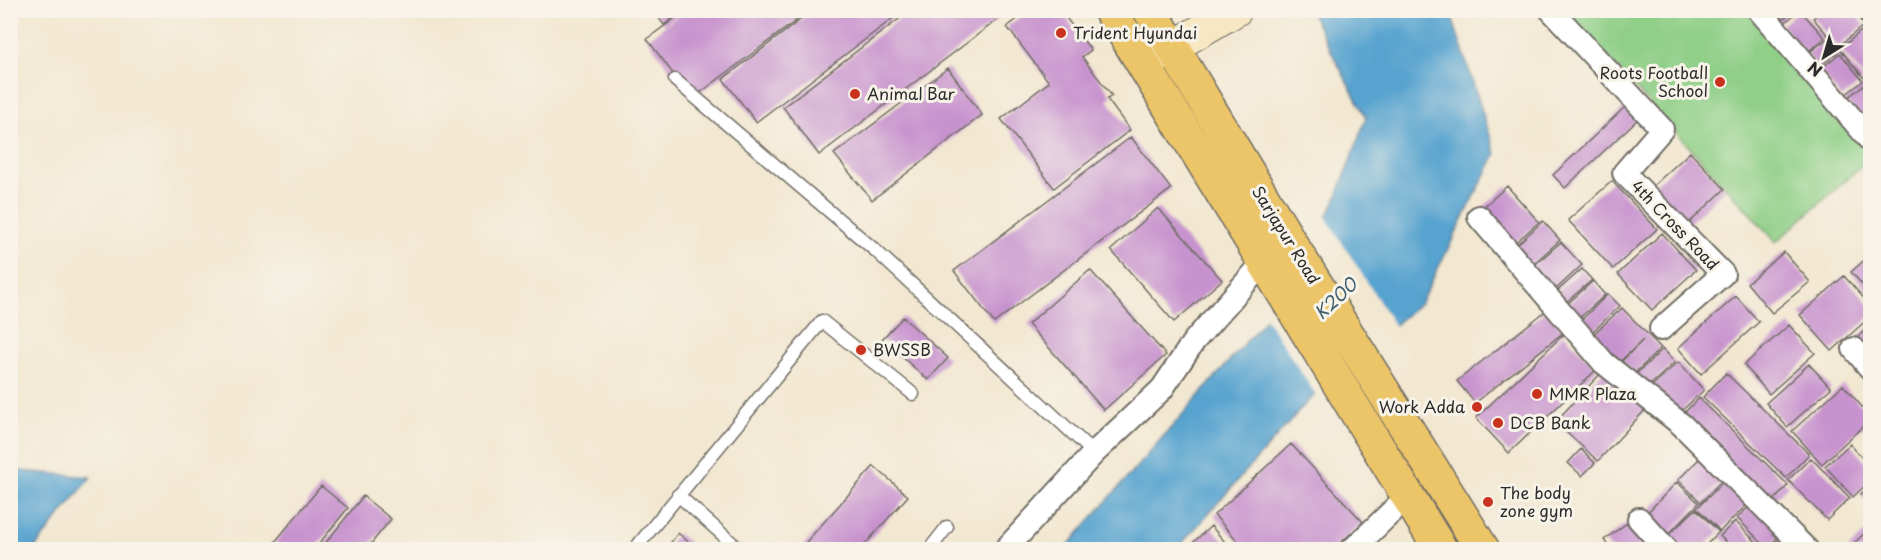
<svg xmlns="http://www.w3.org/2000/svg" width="1881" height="560" font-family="'Playpen Sans',sans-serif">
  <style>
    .green { fill: #8fcf87; stroke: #5d7d59; stroke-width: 1.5 }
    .water { fill: #56a3cf; stroke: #40677d; stroke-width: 1.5 }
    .pier { fill: #f2e7d0 }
    .building { fill: #c793ce }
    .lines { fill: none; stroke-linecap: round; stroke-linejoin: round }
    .service-casing { stroke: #716d65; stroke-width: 15 }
    .minor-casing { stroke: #716d65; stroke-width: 26 }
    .secondary-casing { stroke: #716d65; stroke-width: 34 }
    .primary-casing { stroke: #716d65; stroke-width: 36 }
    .service { stroke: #fff; stroke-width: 12 }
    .minor { stroke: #fff; stroke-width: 22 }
    .secondary { stroke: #f7e8c3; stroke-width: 32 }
    .primary { stroke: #ecc569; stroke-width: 33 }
    .poi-dot { fill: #c8321e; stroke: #f7f3e8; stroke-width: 2 }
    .labels { text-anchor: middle; stroke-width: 6; stroke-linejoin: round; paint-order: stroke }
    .poi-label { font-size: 16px; fill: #2b2b2b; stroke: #f7f3e8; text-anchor: start }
    .street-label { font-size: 16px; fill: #2b2b2b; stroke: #f7f3e8 }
    .water-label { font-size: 18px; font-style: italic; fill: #3c5b6d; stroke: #f7f3e8 }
  </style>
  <rect width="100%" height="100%" fill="#f7f3e8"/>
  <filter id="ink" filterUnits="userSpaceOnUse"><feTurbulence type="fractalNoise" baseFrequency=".0167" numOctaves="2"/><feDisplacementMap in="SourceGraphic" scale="12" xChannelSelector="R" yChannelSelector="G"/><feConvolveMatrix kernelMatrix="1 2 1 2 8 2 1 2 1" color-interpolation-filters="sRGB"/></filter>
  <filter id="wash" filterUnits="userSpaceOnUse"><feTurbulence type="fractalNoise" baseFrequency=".008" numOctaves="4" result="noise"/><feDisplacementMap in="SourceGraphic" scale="24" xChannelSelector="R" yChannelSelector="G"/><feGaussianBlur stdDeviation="1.35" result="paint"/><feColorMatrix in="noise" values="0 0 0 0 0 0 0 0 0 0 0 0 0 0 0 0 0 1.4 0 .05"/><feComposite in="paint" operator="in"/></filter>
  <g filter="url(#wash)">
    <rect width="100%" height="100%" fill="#f2e7d0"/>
    <path class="green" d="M1565,11H1750L1870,153V159L1776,242Z"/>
    <path class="water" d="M1316,10L1450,11L1496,154L1421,302L1310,399L1177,549L1064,550L1264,321L1334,204L1366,118L1311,13Z
      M10,470L91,477L34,549L11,548Z"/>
    <path class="pier" d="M1324,214L1396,328L1317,397L1264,315Z"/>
    <g id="blocks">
      <path class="building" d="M653,10H684L664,25Z
        M686,10H810L692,99L647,39Z
        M813,10H904L756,122L723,79Z
        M911,10H1010L819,155L783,107Z
        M1029,10H1060L1091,50L1082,57L1112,96L1107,99L1130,130L1054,188L1001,119L1049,82L1007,27Z
        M1768,10H1794L1778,24Z
        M1800,10L1825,38L1805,54L1782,25Z
        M1823,10H1852L1864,25L1838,47L1813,18Z
        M1867,26L1870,31V72L1864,78L1840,49Z
        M1827,39L1838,52L1818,68L1807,54Z
        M1840,53L1863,81L1841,98L1819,70Z
        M948,68L982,115L872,200L834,154Z
        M1867,82L1870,87V132L1845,100Z
        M1627,105L1639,118L1565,188L1553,175Z
        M1131,137L1171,189L994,323L954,271Z
        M1690,152L1725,189L1688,224L1653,186Z
        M1612,181L1657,229L1613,269L1568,220Z
        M1507,186L1539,222L1510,247L1479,211Z
        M1158,208L1222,280L1174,322L1111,250Z
        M1543,221L1560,240L1530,267L1513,248Z
        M1662,233L1696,270L1652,310L1618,274Z
        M1561,242L1582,265L1552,293L1530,269Z
        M1784,252L1810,282L1772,313L1747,283Z
        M1870,255V293L1851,272Z
        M1582,269L1592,280L1564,304L1554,294Z
        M1090,270L1166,355L1104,410L1028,324Z
        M1844,276L1870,305V317L1832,351L1800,315Z
        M1593,281L1605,295L1576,321L1564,307Z
        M1608,294L1620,306L1589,335L1578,323Z
        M1736,296L1759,322L1701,374L1678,348Z
        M1622,308L1661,348L1634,374L1622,361L1643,340L1614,367L1588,339Z
        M1547,310L1564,332L1475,403L1457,381Z
        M903,317L948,358L928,380L882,339Z
        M1789,325L1815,353L1769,394L1744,365Z
        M1870,325V351L1858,337Z
        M1564,334L1597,369L1509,453L1476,418Z
        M1663,349L1675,362L1644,391L1632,378Z
        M1678,362L1704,390L1675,417L1649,389Z
        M1809,364L1831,388L1787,427L1766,403Z
        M1604,370L1646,409L1598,461L1555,422Z
        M1726,373L1809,454L1786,478L1703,397Z
        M1843,385L1870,416V420L1822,464L1792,431Z
        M1699,398L1788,485L1769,506L1679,418Z
        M1291,444L1363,522L1333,550H1246L1214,515Z
        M1850,444L1870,467V481L1853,497L1825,466Z
        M1581,449L1595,463L1582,476L1568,463Z
        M1704,454L1727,475L1701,502L1678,480Z
        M1811,458L1850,498L1827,520L1788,480Z
        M874,466L908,496L860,550H799Z
        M1728,478L1751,501L1720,531L1697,508Z
        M1677,482L1699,503L1664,539L1642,518Z
        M321,486L348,508L314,550H284L275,542Z
        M1870,486V505L1861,494Z
        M363,496L391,519L366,550H320Z
        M1754,502L1783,532L1767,548L1737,518Z
        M1696,509L1719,532L1701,550H1672L1663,540Z
        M1631,520L1646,540L1634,550H1611L1604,540Z
        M1735,521L1761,547L1759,550H1734L1720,536Z
        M1211,526L1232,550H1185Z
        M1870,528V550H1851L1849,548Z
        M678,533L698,550H665Z
        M1785,533L1802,550H1768Z"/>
    </g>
  </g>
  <g filter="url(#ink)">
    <use href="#blocks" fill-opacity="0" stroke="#716d65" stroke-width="1.5"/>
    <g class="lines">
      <g class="service-casing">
        <path id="service" d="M675,80L876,251L1094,453
          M678,495L740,550
          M634,550L822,321L913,394
          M929,550L947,527"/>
      </g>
      <g class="minor-casing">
        <path id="minor" d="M1551,10L1662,129L1624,173L1723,274L1661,329
          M1759,10L1870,140
          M1869,10L1870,12
          M1479,217L1604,363L1682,425L1807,550
          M1854,349L1870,368
          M1639,519L1667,550
          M1005,550L1094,453L1162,389L1194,341L1264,262
          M1352,550L1409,495"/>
      </g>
      <g class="secondary-casing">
        <path id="secondary" d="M1149,61L1236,10"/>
      </g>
      <g class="primary-casing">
        <path id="primary" d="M1110,10L1441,550
          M1150,10L1292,246L1483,550"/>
      </g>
      <use href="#service" class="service"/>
      <use href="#minor" class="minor"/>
      <use href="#secondary" class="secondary"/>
      <use href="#primary" class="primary"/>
    </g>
  </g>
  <g class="poi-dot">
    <circle cx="1061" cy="33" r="6"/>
    <circle cx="1720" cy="82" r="6"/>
    <circle cx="855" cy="94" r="6"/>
    <circle cx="861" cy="350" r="6"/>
    <circle cx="1537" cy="394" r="6"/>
    <circle cx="1477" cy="407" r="6"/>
    <circle cx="1498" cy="423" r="6"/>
    <circle cx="1488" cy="502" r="6"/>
  </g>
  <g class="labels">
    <g class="poi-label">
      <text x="1073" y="39">Trident Hyundai</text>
      <text x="1708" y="79" text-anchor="end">Roots Football<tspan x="1708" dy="18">School</tspan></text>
      <text x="867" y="100">Animal Bar</text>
      <text x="873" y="356">BWSSB</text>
      <text x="1549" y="400">MMR Plaza</text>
      <text x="1465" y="413" text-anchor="end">Work Adda</text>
      <text x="1510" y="429">DCB Bank</text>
      <text x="1500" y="499">The body<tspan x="1500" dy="18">zone gym</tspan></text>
    </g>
    <g class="street-label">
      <text transform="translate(1675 225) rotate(46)" y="6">4th Cross Road</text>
      <text transform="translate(1286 235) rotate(58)" y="6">Sarjapur Road</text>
    </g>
    <g class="water-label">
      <text transform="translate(1336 299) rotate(-43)" y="6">K200</text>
    </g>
  </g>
  <rect width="1881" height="560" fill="none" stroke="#f7f3e8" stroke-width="36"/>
  <g transform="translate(1824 57) rotate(217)" stroke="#f7f3e8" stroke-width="4.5" paint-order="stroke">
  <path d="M0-4.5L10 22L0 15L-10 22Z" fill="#2b2b2b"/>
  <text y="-9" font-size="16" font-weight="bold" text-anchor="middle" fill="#2b2b2b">N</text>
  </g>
</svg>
